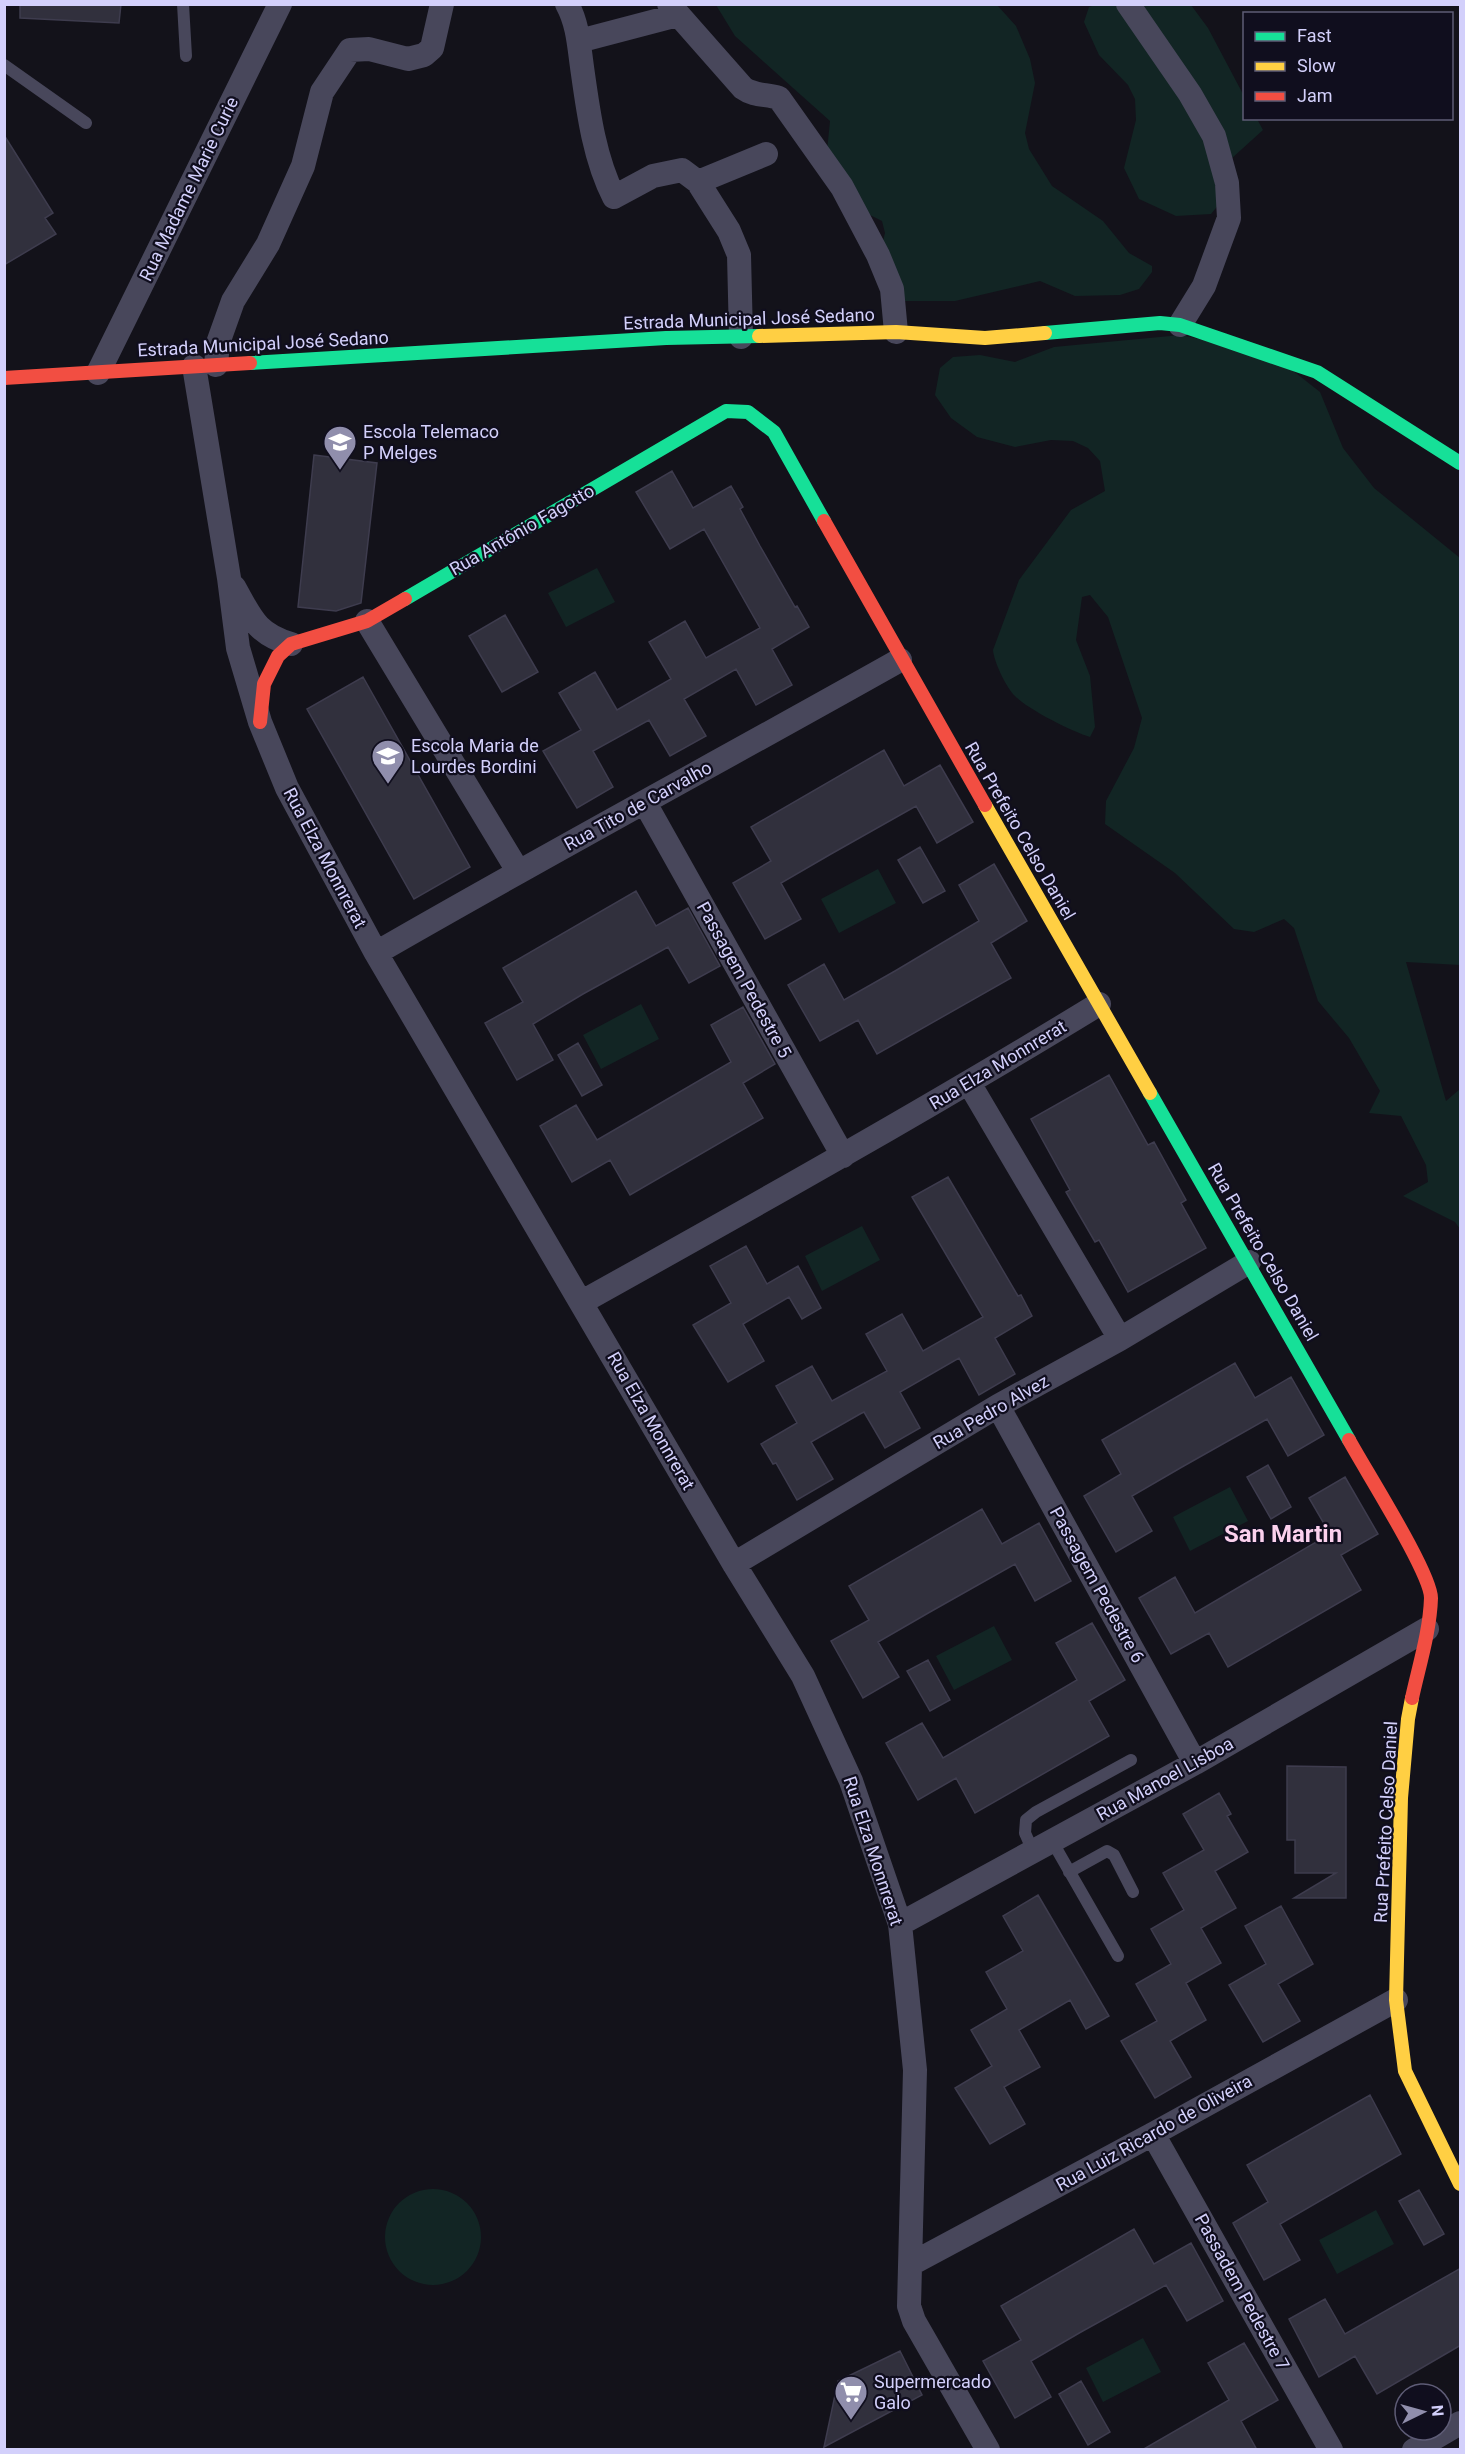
<svg xmlns="http://www.w3.org/2000/svg" width="1465" height="2454" font-family="Roboto,sans-serif">
  <style>
    .green { fill: #122524 }
    .building { fill: #31303d; stroke: #3e3c4e; stroke-width: 1.5 }
    .lines { fill: none; stroke-linecap: round; stroke-linejoin: round }
    .lane { stroke: #48475b; stroke-width: 12 }
    .street { stroke: #48475b; stroke-width: 24 }
    .fast { stroke: #16e098; stroke-width: 14 }
    .slow { stroke: #ffcf43; stroke-width: 14 }
    .jam { stroke: #f24e42; stroke-width: 14 }
    .labels { text-anchor: middle; stroke-width: 4.5; stroke-linejoin: round; paint-order: stroke }
    .street-label { font-size: 18px; fill: #d3d0fb; stroke: #100e1e }
    .poi-label { font-size: 18px; fill: #d3d0fb; stroke: #100e1e; text-anchor: start }
    .district-label { font-size: 24px; font-weight: bold; fill: #fbd1ed; stroke: #100e1e }
  </style>
  <rect width="100%" height="100%" fill="#13121a"/>
  <path class="green" d="M716,5H997L1016,26L1030,59L1035,83L1025,133L1029,149L1052,186L1103,221L1129,253L1152,266V272L1139,289L1120,295L1075,296L1040,281L955,301H902L876,270L885,233L882,221L846,203L826,161L830,121L735,36Z
    M1095,5H1191L1208,28L1244,96V118L1257,119L1263,130L1221,168L1220,203L1211,214L1176,216L1139,199L1124,168L1136,120L1135,99L1128,85L1099,55L1084,22L1089,7Z
    M1181,335L1273,355L1320,392L1343,448L1374,488L1460,558V965L1406,962L1446,1101L1460,1089V1229L1455,1222L1403,1196L1428,1182L1426,1165L1401,1116L1369,1113L1380,1091L1349,1038L1318,1001L1294,928L1284,919L1254,932L1234,929L1175,873L1105,824L1106,801L1134,748L1142,718L1108,617L1090,595L1082,597L1076,640L1090,676L1095,727L1090,737C1073,732 1027,709 1015,696C1006,687 994,662 993,650L1019,580L1071,510L1105,491L1100,461L1088,448L1073,441L1051,440L1015,447L977,437L951,418L935,395L940,368L953,357L980,355L1015,362L1054,347Z
    M597,568L615,602L566,627L548,593Z
    M878,869L896,903L839,933L821,899Z
    M641,1004L659,1039L601,1069L583,1035Z
    M862,1226L880,1260L822,1291L805,1256Z
    M1230,1487L1248,1521L1190,1551L1173,1517Z
    M994,1626L1012,1660L954,1690L936,1656Z
    M385 2237a48 48 0 1 1 96 0a48 48 0 1 1-96 0Z
    M1376,2210L1394,2244L1337,2274L1319,2240Z
    M1143,2338L1161,2372L1103,2402L1086,2368Z"/>
  <path class="building" d="M20,4H121L119,23L20,18Z
    M4,135L53,213L45,218L56,234L4,265Z
    M314,455L377,463L361,603L336,611L298,607Z
    M672,471L693,508L731,486L743,507L740,509L760,546L795,607L797,606L809,627L772,649L792,685L756,705L736,669L684,699L706,736L670,756L649,720L593,751L613,787L577,808L543,751L581,730L559,693L595,672L617,710L671,679L649,642L685,621L706,658L760,628L704,529L670,549L636,492Z
    M505,615L538,672L502,692L469,636Z
    M363,677L470,867L414,899L307,709Z
    M884,750L904,786L940,765L973,822L937,843L916,806L831,854L781,883L801,919L765,939L733,883L771,861L751,827Z
    M920,847L945,891L923,903L898,860Z
    M994,864L1027,921L991,943L1011,978L877,1054L858,1020L820,1041L788,985L824,964L844,1000L895,971L979,921L959,885Z
    M636,891L656,926L688,908L720,966L689,983L668,947L583,994L533,1024L553,1060L517,1080L485,1023L523,1002L503,968Z
    M743,1007L775,1064L743,1083L763,1118L630,1195L610,1160L572,1182L540,1126L576,1105L597,1140L647,1111L731,1062L711,1025Z
    M578,1043L602,1085L582,1096L558,1055Z
    M1109,1075L1148,1145L1154,1142L1186,1200L1181,1203L1206,1248L1128,1292L1099,1240L1095,1242L1066,1192L1070,1190L1031,1119Z
    M948,1177L1018,1296L1021,1295L1032,1316L995,1338L1015,1374L979,1395L959,1358L900,1392L920,1428L885,1448L864,1412L860,1414L811,1442L833,1479L797,1500L776,1463L773,1464L761,1444L797,1423L776,1386L812,1366L832,1401L887,1371L866,1334L902,1314L923,1351L983,1317L912,1197Z
    M746,1246L767,1284L798,1266L821,1308L802,1319L789,1297L743,1324L764,1361L728,1382L693,1325L731,1303L710,1266Z
    M1235,1363L1255,1398L1291,1377L1324,1435L1288,1456L1267,1419L1182,1467L1132,1496L1152,1531L1116,1552L1084,1496L1121,1474L1102,1440Z
    M1268,1465L1291,1507L1271,1519L1247,1477Z
    M1345,1477L1378,1534L1341,1555L1361,1590L1228,1667L1209,1633L1171,1654L1139,1598L1175,1577L1195,1613L1246,1583L1330,1534L1309,1498Z
    M982,1509L1002,1544L1039,1523L1071,1581L1035,1601L1015,1564L930,1612L878,1642L899,1677L863,1698L831,1641L869,1620L849,1586Z
    M1092,1623L1125,1680L1089,1701L1109,1736L975,1813L956,1778L918,1800L886,1743L922,1723L943,1758L1077,1680L1056,1643Z
    M928,1660L950,1700L930,1711L907,1671Z
    M1287,1766L1346,1767V1898H1294L1336,1873H1295V1840H1287Z
    M1219,1793L1231,1814L1227,1816L1248,1852L1215,1871L1236,1908L1201,1928L1221,1963L1186,1983L1206,2020L1170,2041L1191,2077L1155,2098L1121,2041L1157,2021L1136,1984L1171,1964L1151,1929L1184,1910L1163,1873L1204,1850L1183,1814Z
    M1038,1895L1109,2016L1086,2029L1070,2000L1019,2030L1040,2067L1004,2087L1025,2124L990,2144L955,2088L992,2066L971,2030L1007,2009L986,1972L1023,1951L1003,1916Z
    M1281,1906L1313,1964L1278,1984L1300,2021L1263,2042L1229,1985L1266,1964L1245,1926Z
    M1370,2095L1401,2154L1280,2224L1300,2260L1264,2280L1233,2223L1268,2202L1247,2165Z
    M1419,2190L1444,2234L1424,2245L1399,2201Z
    M1134,2229L1154,2264L1191,2243L1223,2301L1187,2321L1166,2285L1081,2332L1031,2361L1051,2397L1015,2418L983,2361L1021,2340L1001,2306Z
    M1461,2268V2345L1377,2394L1355,2356L1319,2377L1289,2319L1325,2299L1345,2334Z
    M1244,2343L1278,2400L1241,2421L1257,2450H1142L1229,2400L1208,2363Z
    M900,2351L922,2395L824,2447L838,2381Z
    M1081,2381L1110,2432L1088,2445L1059,2394Z"/>
  <g class="lines">
    <path class="lane" d="M183,4L186,56
      M4,65L86,123
      M1052,1841L1118,1956
      M1033,1851L1025,1833L1026,1820L1036,1812L1131,1760
      M1069,1872L1107,1851L1114,1855L1133,1892"/>
    <path class="street" d="M567,4C578,24 579,46 582,67C588,110 594,158 614,197L653,176L682,170L698,182L766,154
      M669,4L743,88C754,96 766,94 779,98L842,187L878,255L892,289L896,332
      M1128,4L1190,94L1214,136L1227,183L1229,218L1204,286L1180,325
      M579,41L678,15
      M698,182L729,231L739,255L741,337
      M216,365L218,343L233,301L268,244L303,166L322,92L350,50L369,49L408,59L424,55L432,48L442,4
      M194,366L229,578L238,648L260,722L287,788L376,953L734,1564L803,1676L851,1781L900,1924L915,2070L909,2306L914,2321L988,2450
      M98,373L280,4
      M234,587C251,617 256,634 291,644
      M367,621L518,871
      M645,803L843,1156
      M376,953C549,853 726,758 900,660
      M969,1083L1120,1339
      M582,1302C756,1205 929,1108 1099,1004
      M998,1406L1195,1763
      M734,1564L998,1406L1120,1339L1249,1262
      M900,1924L1195,1763L1427,1629
      M1153,2134L1331,2450
      M911,2264L1153,2134L1396,2000
      M1414,2450L1460,2423"/>
    <path class="fast" d="M1045,333L1160,323L1180,325L1317,372L1460,463
      M250,363L666,338L759,336
      M405,599L726,411L748,412L774,432L824,521
      M1150,1093L1349,1440"/>
    <path class="slow" d="M759,336L896,332L985,338L1045,333
      M985,805L1150,1093
      M1412,1698L1408,1719L1401,1798L1396,2000L1405,2071L1460,2184"/>
    <path class="jam" d="M4,378L250,363
      M824,521L985,805
      M260,722L264,684L278,656L291,644L367,621L405,599
      M1349,1440C1364,1468 1431,1573 1431,1598C1430,1631 1419,1666 1412,1698"/>
  </g>
  <defs>
    <g id="school-pin" transform="scale(1.725)"><path d="M0 17L-7.5 6A9.5 9.5 0 1 1 7.5 6Z" fill="#908eac" stroke="#100e1e"/><path d="M0-5L7-2L0 1L-7-2ZM-4 1L0 2.5L4 1V4Q0 6-4 4Z" fill="#fff"/></g>
    <g id="supermarket-pin" transform="scale(1.725)"><path d="M0 17L-7.5 6A9.5 9.5 0 1 1 7.5 6Z" fill="#908eac" stroke="#100e1e"/><path d="M-6-5.5h2.5l.6 2H6L4.5 2H-2.5L-4.4-4H-6ZM-1.5 3.2a1.3 1.3 0 1 0 .1 0ZM3 3.2a1.3 1.3 0 1 0 .1 0Z" fill="#fff"/></g>
  </defs>
  <g fill-rule="evenodd">
    <use href="#school-pin" x="340" y="442"/>
    <use href="#school-pin" x="388" y="756"/>
    <use href="#supermarket-pin" x="851" y="2392"/>
  </g>
  <g class="labels">
    <g class="street-label">
      <text transform="translate(189 189) rotate(-64)" y="6">Rua Madame Marie Curie</text>
      <text transform="translate(749 319) rotate(-2)" y="6">Estrada Municipal José Sedano</text>
      <text transform="translate(263 344) rotate(-3)" y="6">Estrada Municipal José Sedano</text>
      <text transform="translate(522 530) rotate(-30)" y="6">Rua Antônio Fagotto</text>
      <text transform="translate(638 806) rotate(-29)" y="6">Rua Tito de Carvalho</text>
      <text transform="translate(1020 831) rotate(60)" y="6">Rua Prefeito Celso Daniel</text>
      <text transform="translate(325 858) rotate(62)" y="6">Rua Elza Monnrerat</text>
      <text transform="translate(744 980) rotate(61)" y="6">Passagem Pedestre 5</text>
      <text transform="translate(998 1065) rotate(-31)" y="6">Rua Elza Monnrerat</text>
      <text transform="translate(1263 1252) rotate(60)" y="6">Rua Prefeito Celso Daniel</text>
      <text transform="translate(991 1412) rotate(-30)" y="6">Rua Pedro Alvez</text>
      <text transform="translate(651 1421) rotate(60)" y="6">Rua Elza Monnrerat</text>
      <text transform="translate(1097 1585) rotate(61)" y="6">Passagem Pedestre 6</text>
      <text transform="translate(1165 1779) rotate(-29)" y="6">Rua Manoel Lisboa</text>
      <text transform="translate(1386 1822) rotate(-87)" y="6">Rua Prefeito Celso Daniel</text>
      <text transform="translate(873 1851) rotate(72)" y="6">Rua Elza Monnrerat</text>
      <text transform="translate(1154 2133) rotate(-29)" y="6">Rua Luiz Ricardo de Oliveira</text>
      <text transform="translate(1242 2292) rotate(61)" y="6">Passadem Pedestre 7</text>
    </g>
    <g class="poi-label">
      <text x="363" y="438">Escola Telemaco<tspan x="363" dy="21">P Melges</tspan></text>
      <text x="411" y="752">Escola Maria de<tspan x="411" dy="21">Lourdes Bordini</tspan></text>
      <text x="874" y="2388">Supermercado<tspan x="874" dy="21">Galo</tspan></text>
    </g>
    <g class="district-label">
      <text x="1283" y="1542">San Martin</text>
    </g>
  </g>
  <rect width="1465" height="2454" fill="none" stroke="#d3d0fb" stroke-width="12"/>
  <rect x="1243" y="12" width="210" height="108" fill="#100e1e" stroke="#5e5c76" stroke-width="1.5"/>
  <rect x="1255" y="32" width="30" height="9" fill="#16e098" stroke="#5e5c76" stroke-width="1.5"/>
  <text x="1297" y="42" font-size="18" fill="#d3d0fb">Fast</text>
  <rect x="1255" y="62" width="30" height="9" fill="#ffcf43" stroke="#5e5c76" stroke-width="1.5"/>
  <text x="1297" y="72" font-size="18" fill="#d3d0fb">Slow</text>
  <rect x="1255" y="92" width="30" height="9" fill="#f24e42" stroke="#5e5c76" stroke-width="1.5"/>
  <text x="1297" y="102" font-size="18" fill="#d3d0fb">Jam</text>
  <g transform="translate(1423 2412) rotate(85)"><circle r="28" fill="#100e1e" stroke="#5e5c76" stroke-width="1.5"/>
  <path d="M0-4.5L10 22L0 15L-10 22Z" fill="#908eac"/>
  <text y="-9" font-size="16" font-weight="bold" text-anchor="middle" fill="#d3d0fb">N</text>
  </g>
</svg>
